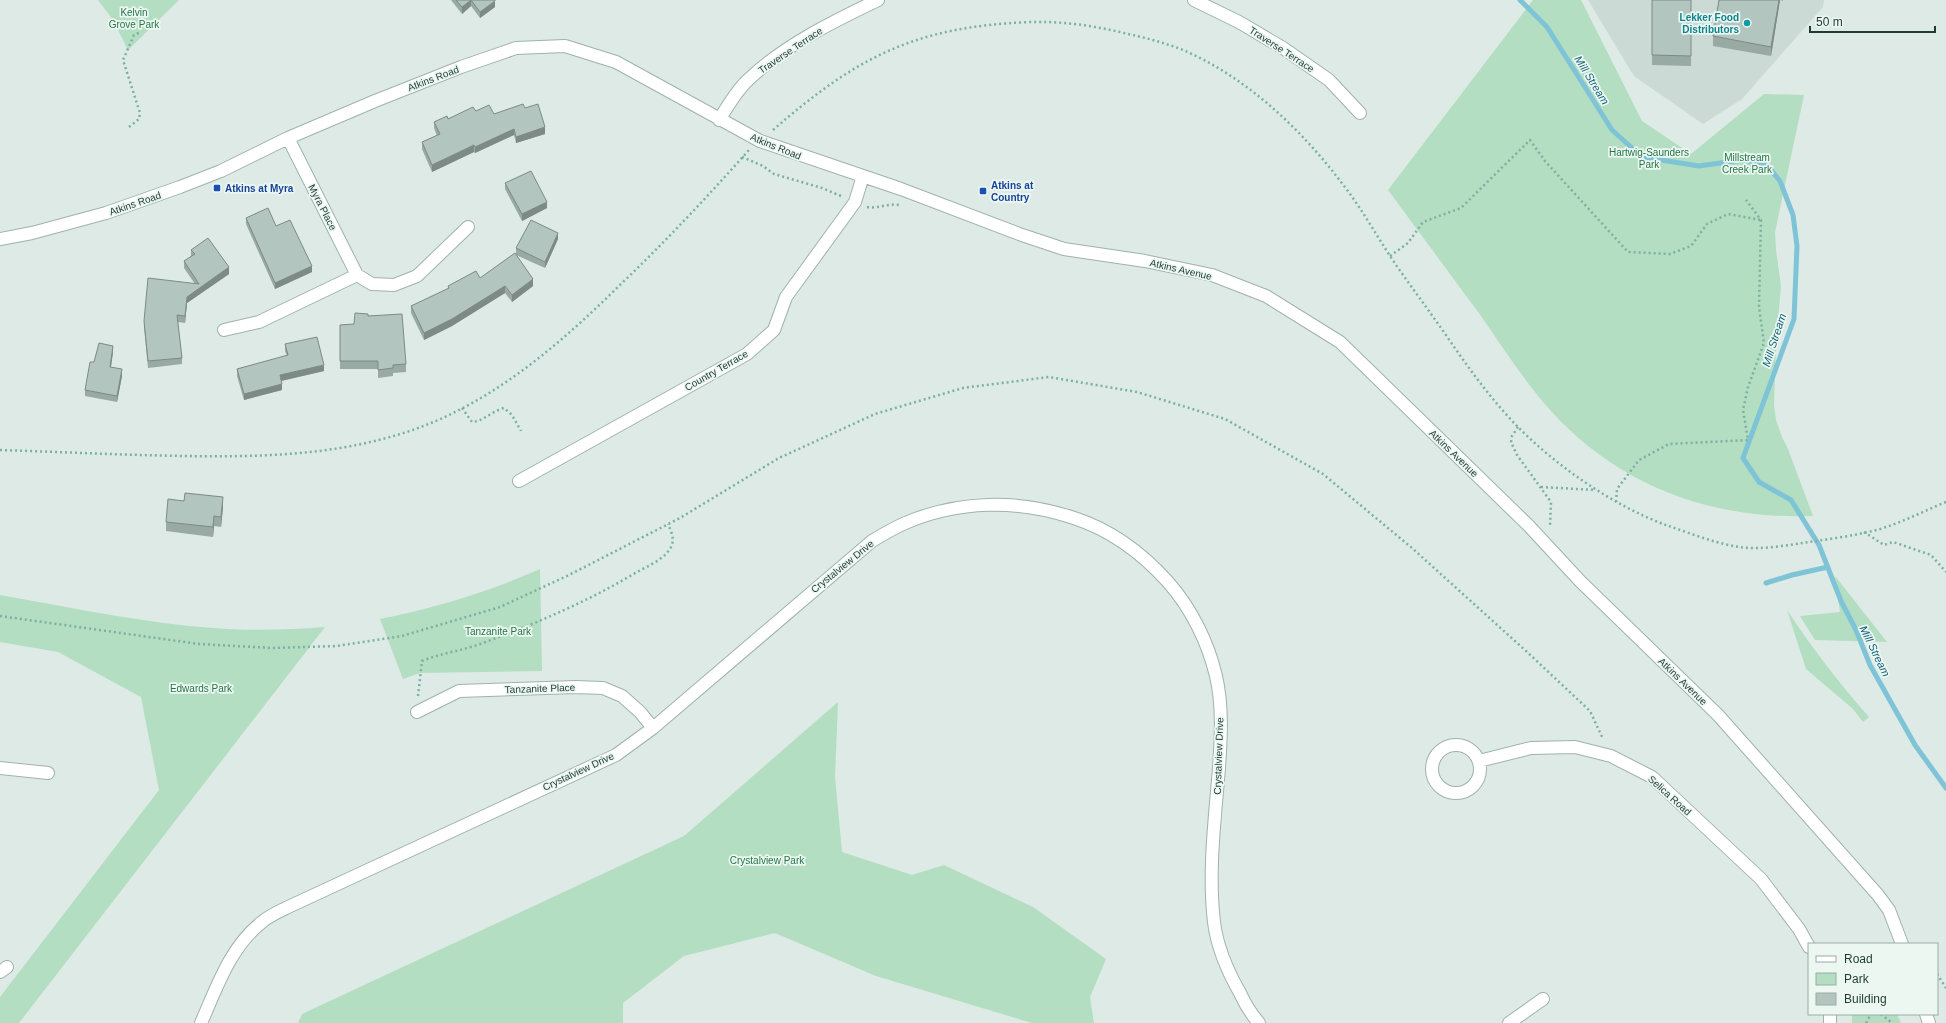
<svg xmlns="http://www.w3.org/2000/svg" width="1946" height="1023" font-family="Helvetica,sans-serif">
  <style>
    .built { fill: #cbdad4 }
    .green { fill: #b3dec1 }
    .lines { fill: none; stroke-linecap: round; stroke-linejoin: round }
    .stream { stroke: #7ec3d6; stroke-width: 5 }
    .minor-casing { stroke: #a0b2ac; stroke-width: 14 }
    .path { stroke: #7ab1a3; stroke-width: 2.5; stroke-dasharray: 2 3; stroke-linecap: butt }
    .minor { stroke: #fff; stroke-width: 12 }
    .wall { fill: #99a9a3 }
    .shaded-wall { fill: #7d8a85 }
    .building { fill: #b2c5be; stroke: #7d8a85 }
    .culture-dot { fill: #0f9aa8; stroke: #edf7f2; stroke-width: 1.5 }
    .transit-dot { fill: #1a4fb4; stroke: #edf7f2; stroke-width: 1.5 }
    .labels { text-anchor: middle; stroke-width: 3.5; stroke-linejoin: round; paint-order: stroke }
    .park-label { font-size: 10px; fill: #247548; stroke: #edf7f2 }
    .culture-label { font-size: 10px; font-weight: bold; fill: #0d838f; stroke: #edf7f2; text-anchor: end }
    .street-label { font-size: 10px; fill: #1d3b34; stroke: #edf7f2 }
    .transit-label { font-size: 10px; font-weight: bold; fill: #164399; stroke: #edf7f2; text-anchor: start }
    .water-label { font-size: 11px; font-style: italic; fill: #13647b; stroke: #edf7f2 }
  </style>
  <rect width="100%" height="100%" fill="#ddeae5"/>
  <path class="built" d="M1588,0H1824L1823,7L1742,99L1703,124L1634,76Z"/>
  <path class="green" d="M98,0H179L128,50L113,20Z
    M1533,0H1581L1642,121L1691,154L1764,94L1804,95L1775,232L1776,250L1781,286L1776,345L1774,405L1776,420L1782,437L1788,449L1813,516C1712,520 1619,486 1551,411C1525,382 1503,348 1481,316C1450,274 1419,232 1388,190Z
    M540,569L542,671L420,673L403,679L380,619C436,608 488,592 540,569Z
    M1835,576L1887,642L1815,640L1800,616L1840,612Z
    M0,595C69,607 143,623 213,628C250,631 288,630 325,627L19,1023H0V997L159,790L141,697L58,652L0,642Z
    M1787,610C1812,648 1839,683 1869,717L1863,722L1853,709L1806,669Z
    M838,702L835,777L842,852L912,875L944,865L1033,907L1106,959L1090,997L1094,1023H1032L876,976L775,933L684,956L623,1003V1023H298L302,1014L684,836Z
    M1852,1014H1897L1901,1023H1852Z"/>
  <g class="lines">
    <path class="stream" d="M1520,0L1547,27L1612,130L1642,157L1699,166L1742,160L1766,164L1780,181L1793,215L1797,246L1794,319L1743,458L1759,482L1791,500L1819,545L1841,601L1856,630L1870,665L1915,745L1946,788
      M1766,583L1792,575L1828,567"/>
    <g class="minor-casing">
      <path id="minor" d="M1194,0L1239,22L1283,48L1329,80L1360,113
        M719,120C728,106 736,91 748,80C783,46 834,21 878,0
        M288,138L357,275L372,284L394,285L417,276L468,227
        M0,239L32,233L106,213L180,187L221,171L288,138L375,101L461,67L516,48L565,46L616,62L760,141L901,189L1022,235L1064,249L1145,261L1212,275L1266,296L1340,342L1529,526L1580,581L1718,715L1878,895L1889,910L1902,944
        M224,330L259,322L357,275
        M519,481L747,354L774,330L786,297L855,202L863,176
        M417,712L459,691L576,687L603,688L622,696L640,712L653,728
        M1432 769a24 24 0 1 1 48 0a24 24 0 1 1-48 0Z
        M1479,761L1531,748L1575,747L1611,756L1652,777L1761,879L1799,929L1809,947
        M0,768L48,773
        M0,972L7,967
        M1830,1014V1023
        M1926,1014L1929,1023
        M201,1023C217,987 230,947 262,922C269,916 278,912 286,908L616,755L653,728L872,541C882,535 892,529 903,524C958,500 1018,499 1074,518C1111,530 1142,553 1168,582C1191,608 1208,642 1216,676C1223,706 1221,738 1219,768C1215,819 1208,871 1214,922C1217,947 1228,972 1240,993C1245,1004 1251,1014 1259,1023
        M1509,1023L1543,999"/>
    </g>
    <path class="path" d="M129,127L139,119L140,113L123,60L134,35L141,32
      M773,130C858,56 915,27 1029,22C1063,21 1096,26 1128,34C1147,38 1165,43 1183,50C1246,77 1300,128 1341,182C1360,206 1375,233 1392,259C1411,287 1431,313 1450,341C1470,370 1491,399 1516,425C1555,465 1611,504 1663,524C1687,532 1713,543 1739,547C1759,550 1782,546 1803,543C1828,539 1855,536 1880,529C1903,522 1924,511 1946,502
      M742,157L763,166L774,174L822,188L841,196
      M867,207C878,209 888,203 899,205
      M1390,256L1408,243L1423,222L1461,208L1530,140L1545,161L1628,252L1670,254L1691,246L1707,224L1728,214L1761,220
      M462,408L472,422C484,421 492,411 504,408L512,415L521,431
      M1518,427L1512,436L1511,442L1517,455L1551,502L1550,527
      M0,450C62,452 123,455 185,456C252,457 321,456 386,438C480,414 554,350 621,284C666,241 708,196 749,150
      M1541,487L1596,490
      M1616,502L1617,489L1639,460L1669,444L1748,440L1743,410L1748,387L1764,343L1759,307L1761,220L1746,200
      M1864,532L1884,545L1893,542L1931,555L1946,572
      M0,616L199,644L272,648L337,646L402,636L500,607L569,575L680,518L779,458L875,414L963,388L1049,377L1137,392L1225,419L1323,474L1412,548L1526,651L1590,711L1603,739
      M418,696L422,661C441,653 461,651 480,644C535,624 587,602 637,572C648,566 665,559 671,547C675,539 671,531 668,524
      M1937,974L1946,988
      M1881,1014L1892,1023
      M1866,1023L1871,1014"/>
    <use href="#minor" class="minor"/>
  </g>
  <path class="wall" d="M451,0H495V7L480,18L471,6L462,14Z
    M1652,0H1691V66L1652,65Z
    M1719,0H1783V1L1780,0L1771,56L1713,46V36Z
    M525,108L545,134L516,143L514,135L475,153L474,152L432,172L422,149V142L437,136L434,128V122L476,111L494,114Z
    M505,183L547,208L522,221L505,189Z
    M246,218L276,226L312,272L275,289L246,224Z
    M558,239L545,268L516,255V248Z
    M191,250L229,274L187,303L185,323L178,322L182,358V364L148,368L144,327V321L195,284L184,268V261L191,256Z
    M480,278L533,286L512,302L505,293L452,326L424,340L411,313V306L448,289V286Z
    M368,316L406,364V372L393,373V376L378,378V369H340V325L354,324Z
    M285,344L324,371L282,381V390L244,400L237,376V369L287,356L285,351Z
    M113,352L111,367L122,376L117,402L85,396V390Z
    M223,507L221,527L214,526L213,537L166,531V522Z"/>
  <path class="shaded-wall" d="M471,0V6L462,14V7Z
    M1779,0H1780L1771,56V47Z
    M495,1V7L480,18V12Z
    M545,127V134L516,143V137Z
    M514,129V135L475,153V147Z
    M474,145V152L432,172V165Z
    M547,202V208L522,221V214Z
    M558,233V239L545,268V262Z
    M312,266V272L275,289V283Z
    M229,267V274L187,303L185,323V316L187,297Z
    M533,279V286L512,302V295Z
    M505,286V293L452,326L424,340V333Z
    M113,346V352L110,373V367Z
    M324,365V371L280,381V375Z
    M122,369V376L117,402V396Z
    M282,384V390L244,400V394Z
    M223,497V507L221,527V517Z
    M214,516V526L213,537V527Z"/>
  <path class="building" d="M456,0H495V1L480,12L471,0L462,7Z
    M1652,0H1691V56L1652,55Z
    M1719,0H1779L1771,47L1713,36Z
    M523,104L525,108L538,104L545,127L516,137L514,129L475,147L474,145L432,165L422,142L440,134L434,122L447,116L448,119L473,107L476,111L489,105L494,114Z
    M531,171L547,202L522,214L505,183Z
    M268,208L276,226L290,220L312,266L275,283L246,218Z
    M531,220L558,233L545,262L516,248Z
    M208,238L229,267L187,297L185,316L177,315L182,358L148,361L144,321L148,278L199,284L184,261L195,254L191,250Z
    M515,253L533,279L512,295L505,286L452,319L424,333L411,306L449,288L448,286L476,271L480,278Z
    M355,313L368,314V316L402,314L406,364L393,365V368L378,370V361H340V325L354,324Z
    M317,337L324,365L280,375L282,384L244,394L237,369L288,355L285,344Z
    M99,343L113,346L110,367L122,369L117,396L85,390L90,362H94Z
    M185,493L223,497L221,517L214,516L213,527L166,522L168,499L184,501Z"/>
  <circle class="culture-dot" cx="1747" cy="23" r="4"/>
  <g class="transit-dot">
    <rect x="213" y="184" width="8" height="8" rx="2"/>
    <rect x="979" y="187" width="8" height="8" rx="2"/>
  </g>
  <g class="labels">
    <g class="park-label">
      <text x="134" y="16">Kelvin<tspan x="134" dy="12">Grove Park</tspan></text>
      <text x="1649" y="156">Hartwig-Saunders<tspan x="1649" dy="12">Park</tspan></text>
      <text x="1747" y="161">Millstream<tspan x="1747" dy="12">Creek Park</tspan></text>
      <text x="498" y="635">Tanzanite Park</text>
      <text x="201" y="692">Edwards Park</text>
      <text x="767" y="864">Crystalview Park</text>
    </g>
    <g class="culture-label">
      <text x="1739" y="21">Lekker Food<tspan x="1739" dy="12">Distributors</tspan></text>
    </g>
    <g class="street-label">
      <text transform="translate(1282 49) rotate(33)" y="4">Traverse Terrace</text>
      <text transform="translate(790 50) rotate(-34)" y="4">Traverse Terrace</text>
      <text transform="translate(433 78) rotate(-21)" y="4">Atkins Road</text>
      <text transform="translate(776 146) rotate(22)" y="4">Atkins Road</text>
      <text transform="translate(135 203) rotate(-19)" y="4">Atkins Road</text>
      <text transform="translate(323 207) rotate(63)" y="4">Myra Place</text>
      <text transform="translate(1181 269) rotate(13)" y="4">Atkins Avenue</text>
      <text transform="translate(716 370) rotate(-30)" y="4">Country Terrace</text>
      <text transform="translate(1454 453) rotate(44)" y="4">Atkins Avenue</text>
      <text transform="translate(842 566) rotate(-39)" y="4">Crystalview Drive</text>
      <text transform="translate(1683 681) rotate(44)" y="4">Atkins Avenue</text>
      <text transform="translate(540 688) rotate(-2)" y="4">Tanzanite Place</text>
      <text transform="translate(1218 756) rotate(-88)" y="4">Crystalview Drive</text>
      <text transform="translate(578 771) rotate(-25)" y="4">Crystalview Drive</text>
      <text transform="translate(1670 795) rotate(42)" y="4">Selica Road</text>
    </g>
    <g class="transit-label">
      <text x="991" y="189">Atkins at<tspan x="991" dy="12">Country</tspan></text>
      <text x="225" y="192">Atkins at Myra</text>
    </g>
    <g class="water-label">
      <text transform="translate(1592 80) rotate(58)" y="4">Mill Stream</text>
      <text transform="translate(1774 340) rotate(-72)" y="4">Mill Stream</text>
      <text transform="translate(1875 651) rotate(64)" y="4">Mill Stream</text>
    </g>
  </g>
  <rect x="1808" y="943" width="130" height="72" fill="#edf7f2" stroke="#9aaca6"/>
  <rect x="1816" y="956" width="20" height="6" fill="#ffffff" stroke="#9aaca6"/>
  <text x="1844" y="963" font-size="12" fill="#1d3b34">Road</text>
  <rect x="1816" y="973" width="20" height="12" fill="#b3dec1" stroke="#9aaca6"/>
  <text x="1844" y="983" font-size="12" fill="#1d3b34">Park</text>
  <rect x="1816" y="993" width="20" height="12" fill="#b2c5be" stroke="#9aaca6"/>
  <text x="1844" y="1003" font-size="12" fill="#1d3b34">Building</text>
  <path d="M1810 26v6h125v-6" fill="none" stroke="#1d3b34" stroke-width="2"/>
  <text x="1816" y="26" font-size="12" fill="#1d3b34" stroke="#edf7f2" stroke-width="3" paint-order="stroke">50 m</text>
</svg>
